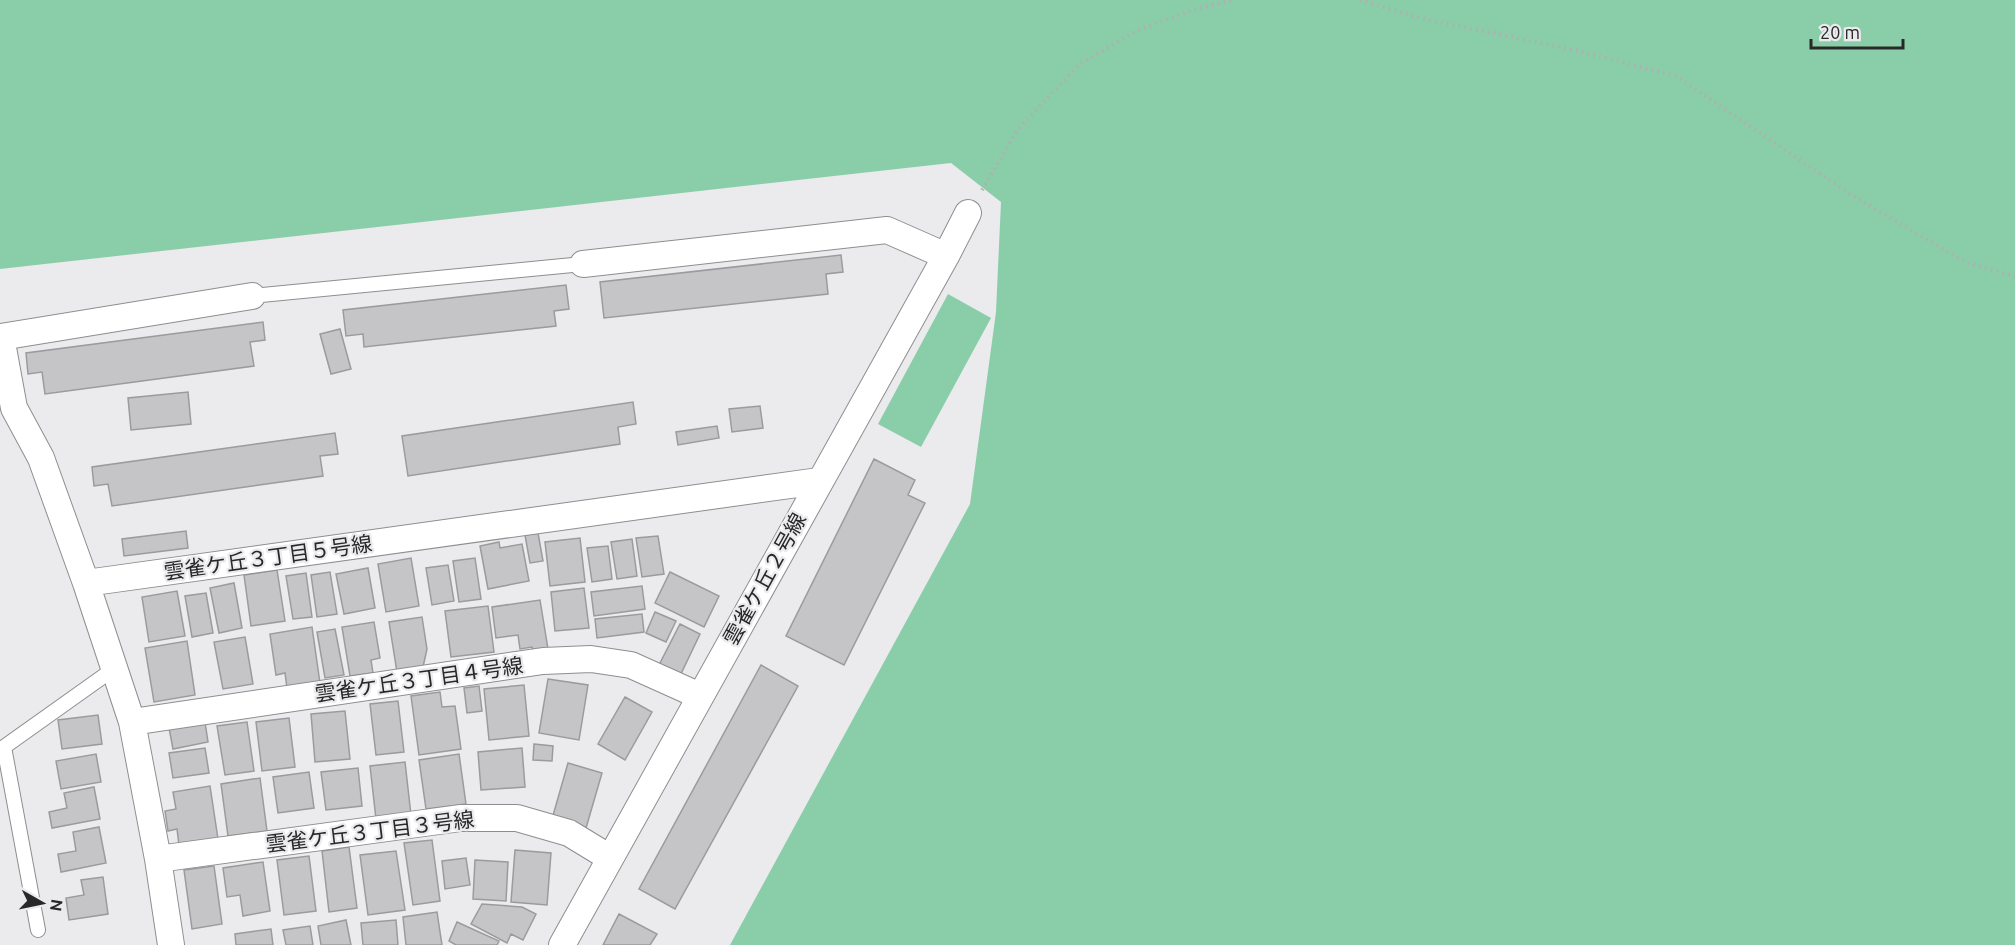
<svg xmlns="http://www.w3.org/2000/svg" width="2015" height="945" font-family="Ubuntu,'Noto Sans JP',sans-serif">
  <style>
    .green { fill: #8acea9 }
    .building { fill: #c5c5c7; stroke: #9b9b9e; stroke-width: 1.5 }
    .lines { fill: none; stroke-linecap: round; stroke-linejoin: round }
    .service-casing { stroke: #8e8e91; stroke-width: 16 }
    .minor-casing { stroke: #8e8e91; stroke-width: 28 }
    .path { stroke: #afafb1; stroke-width: 4; stroke-dasharray: 1.5 4.5; stroke-linecap: butt }
    .service { stroke: #fff; stroke-width: 14 }
    .minor { stroke: #fff; stroke-width: 26 }
    .labels { text-anchor: middle; stroke-width: 4.5; stroke-linejoin: round; paint-order: stroke }
    .street-label { font-size: 21px; fill: #282829; stroke: #ebeaed }
  </style>
  <rect width="100%" height="100%" fill="#ebeaed"/>
  <path class="green" d="M0,0H2015V945H730L970,504L996,312L1001,202L951,163L0,269Z
    M948,294L991,318L921,447L878,424Z"/>
  <path class="building" d="M841,255L843,272L826,274L828,294L604,318L600,282Z
    M566,285L569,309L554,311L556,326L364,347L363,334L346,336L343,310Z
    M263,322L265,340L250,342L254,366L45,394L42,372L28,374L26,353Z
    M340,329L351,369L331,374L320,334Z
    M188,392L191,424L131,430L128,398Z
    M633,402L636,424L618,427L620,444L408,476L402,436Z
    M760,406L763,428L732,432L729,409Z
    M717,426L719,438L678,445L676,432Z
    M335,433L338,454L320,456L323,476L112,506L108,484L94,486L92,467Z
    M874,459L915,480L908,495L925,503L844,665L786,636Z
    M186,531L188,548L124,556L122,539Z
    M538,533L543,561L530,563L525,535Z
    M658,536L664,574L642,577L636,538Z
    M580,538L585,582L550,586L545,542Z
    M632,539L637,576L617,579L611,542Z
    M499,542L500,548L522,544L529,581L488,589L480,546Z
    M608,546L612,579L592,582L587,548Z
    M411,558L419,606L386,612L378,564Z
    M475,558L481,599L459,602L453,561Z
    M448,565L454,601L432,605L426,568Z
    M368,568L375,608L344,614L336,574Z
    M277,570L285,621L251,626L244,575Z
    M330,572L337,614L317,617L311,575Z
    M670,572L719,596L704,627L655,603Z
    M306,573L312,617L293,619L286,576Z
    M234,583L242,628L219,633L210,588Z
    M642,586L645,609L594,616L591,592Z
    M584,588L589,628L555,631L551,592Z
    M177,591L185,636L149,642L142,597Z
    M206,593L213,633L192,637L185,596Z
    M540,600L548,649L533,651L532,647L520,649L518,635L496,638L492,607Z
    M488,606L494,652L451,657L445,611Z
    M655,612L676,621L666,642L646,633Z
    M642,614L644,632L597,638L595,619Z
    M422,617L427,649L423,667L397,672L389,622Z
    M374,622L380,658L371,660L373,673L350,676L342,627Z
    M680,624L700,634L679,678L658,667Z
    M312,627L320,683L287,688L285,673L276,675L270,634Z
    M335,629L344,675L325,678L317,632Z
    M245,637L253,684L223,689L214,642Z
    M187,641L195,695L154,702L145,648Z
    M761,665L798,686L675,909L639,889Z
    M548,679L588,685L579,740L539,733Z
    M524,685L529,736L489,740L484,689Z
    M479,686L482,711L467,713L464,688Z
    M440,692L442,707L455,706L461,749L419,755L411,696Z
    M625,697L652,712L625,760L598,744Z
    M398,701L404,752L376,755L370,704Z
    M345,711L350,759L315,762L311,714Z
    M98,715L102,744L62,749L58,720Z
    M289,718L295,767L262,771L256,722Z
    M205,722L208,742L173,749L169,728Z
    M247,722L254,771L225,775L217,726Z
    M534,744L553,746L552,761L533,760Z
    M205,748L209,773L173,778L169,753Z
    M522,748L525,787L481,790L478,752Z
    M96,754L101,782L61,789L56,761Z
    M459,754L466,804L426,809L419,760Z
    M405,762L411,815L376,819L370,766Z
    M568,763L602,773L586,828L552,819Z
    M358,768L362,806L326,810L321,772Z
    M309,772L314,808L278,813L273,777Z
    M260,778L267,831L228,836L221,784Z
    M210,786L218,839L179,845L177,829L168,831L165,811L176,809L173,792Z
    M94,787L100,819L52,828L49,812L67,808L64,793Z
    M99,827L106,863L61,872L58,854L76,851L73,832Z
    M432,840L440,901L413,905L404,843Z
    M349,847L357,908L329,912L322,851Z
    M515,850L551,853L547,905L511,902Z
    M396,851L405,910L368,915L360,855Z
    M309,856L316,911L284,915L277,860Z
    M466,858L470,885L445,889L442,861Z
    M475,860L508,862L506,901L473,899Z
    M263,862L270,911L243,916L240,895L227,897L223,868Z
    M214,866L222,924L192,929L184,870Z
    M103,877L108,914L69,920L66,898L84,895L81,880Z
    M482,904L522,907L536,914L523,940L511,934L507,943L471,924Z
    M437,912L442,945H406L403,917Z
    M619,914L657,934L650,945H603Z
    M346,920L351,945H321L318,926Z
    M396,920L398,945H363L361,923Z
    M457,922L499,941L497,945H456L449,941Z
    M310,926L313,945H286L283,930Z
    M271,929L273,945H236L235,934Z"/>
  <g class="lines">
    <g class="service-casing">
      <path id="service" d="M252,296L583,264
        M38,930L4,747L115,668"/>
    </g>
    <g class="minor-casing">
      <path id="minor" d="M583,264L887,230L946,256
        M86,583L41,458L14,408L1,337L252,296
        M132,722L543,661L591,659L631,665L700,696
        M158,859L461,818H517L569,833L610,858
        M171,945L158,859L132,722L86,583L819,481
        M562,945L946,256L968,213"/>
    </g>
    <path class="path" d="M1360,0L1420,18L1579,51L1676,76L1850,194L1967,263L2015,276
      M982,190L1018,129L1080,64L1138,30L1192,10L1233,0"/>
    <use href="#service" class="service"/>
    <use href="#minor" class="minor"/>
  </g>
  <g class="labels">
    <g class="street-label">
      <text transform="translate(268 558) rotate(-8)" y="7">雲雀ケ丘３丁目５号線</text>
      <text transform="translate(765 579) rotate(-61)" y="7">雲雀ケ丘２号線</text>
      <text transform="translate(419 680) rotate(-8)" y="7">雲雀ケ丘３丁目４号線</text>
      <text transform="translate(370 832) rotate(-7)" y="7">雲雀ケ丘３丁目３号線</text>
    </g>
  </g>
  <g transform="translate(42 903) rotate(99)" stroke="#ebeaed" stroke-width="4.5" paint-order="stroke">
  <path d="M0-4.5L10 22L0 15L-10 22Z" fill="#282829"/>
  <text y="-9" font-size="16" font-weight="bold" text-anchor="middle" fill="#282829">N</text>
  </g>
  <path d="M1811 39v9h92v-9" fill="none" stroke="#282829" stroke-width="3"/>
  <text x="1820" y="39" font-size="18" fill="#282829" stroke="#ebeaed" stroke-width="4.5" paint-order="stroke">20 m</text>
</svg>
